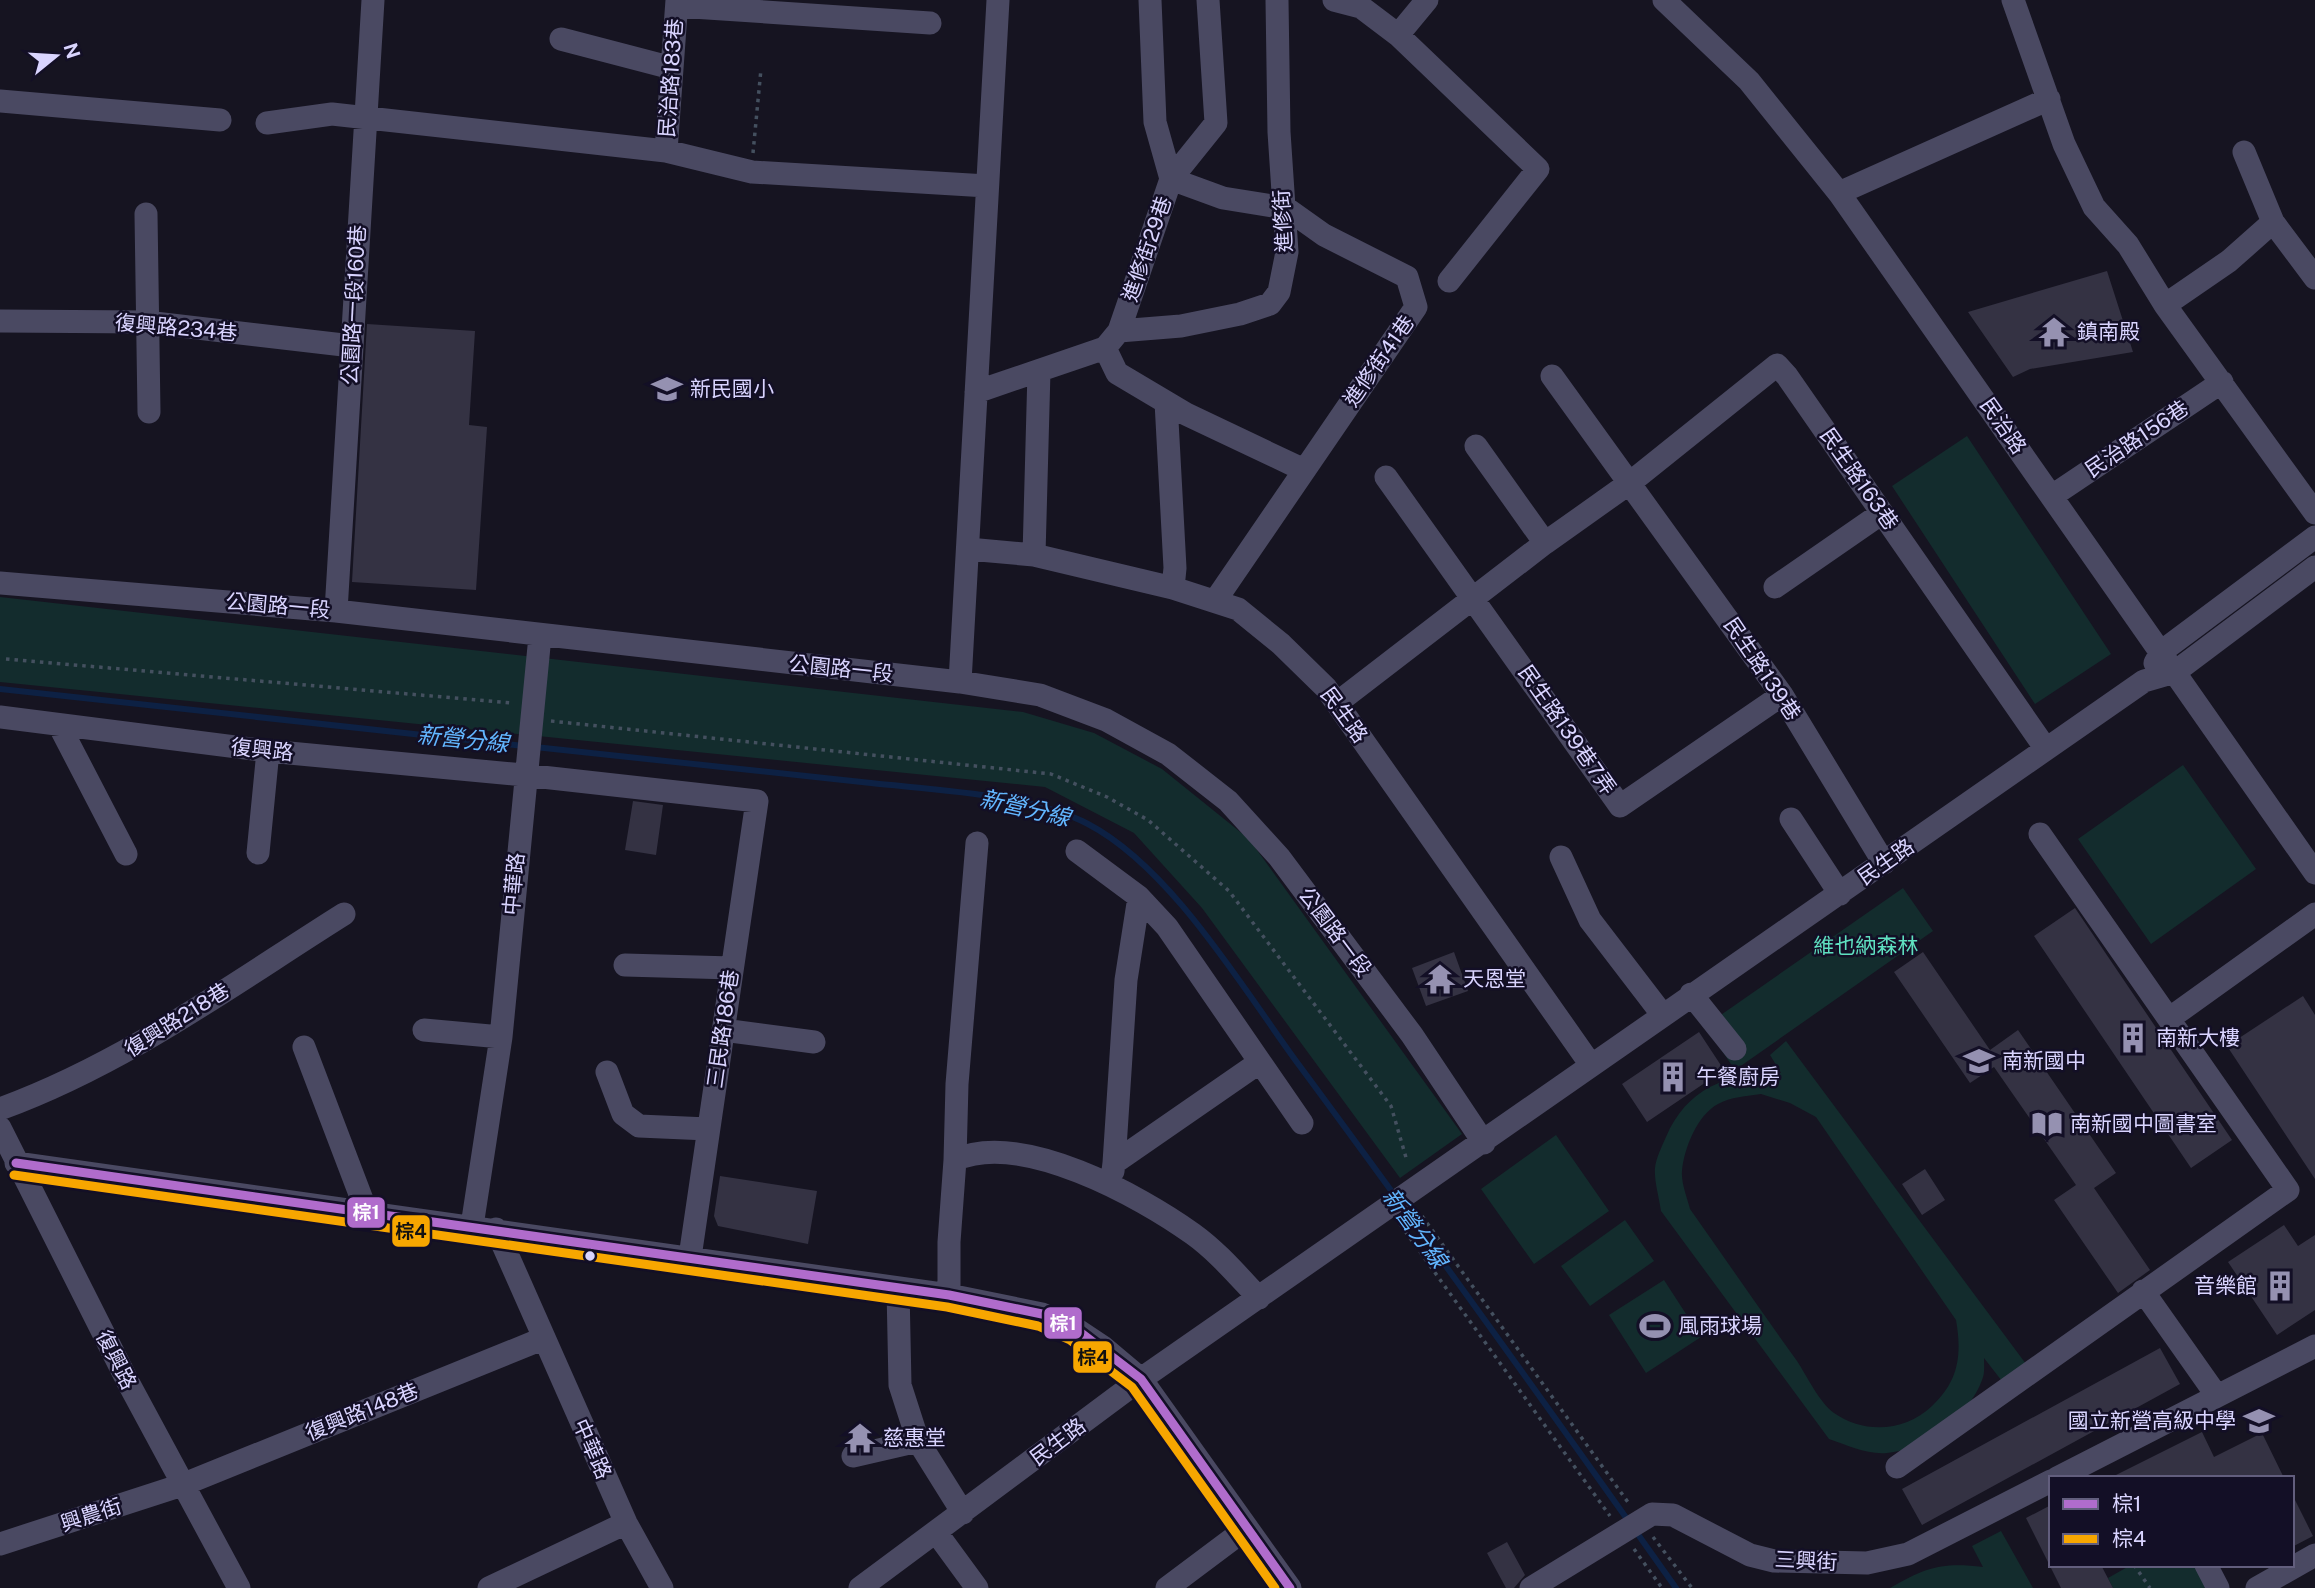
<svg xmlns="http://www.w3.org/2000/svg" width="2315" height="1588" font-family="'Public Sans','Noto Sans TC',sans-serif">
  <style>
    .green { fill: #132c2d; fill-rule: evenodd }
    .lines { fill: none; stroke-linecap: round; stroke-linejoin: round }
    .stream { stroke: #0d2144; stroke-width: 6 }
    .building { fill: #343243 }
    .path { stroke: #44505f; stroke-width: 3.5; stroke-dasharray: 3.5 5; stroke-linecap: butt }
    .minor { stroke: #4a4962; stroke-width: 23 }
    .bus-1-casing { stroke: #130f26; stroke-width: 14 }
    .bus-2-casing { stroke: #130f26; stroke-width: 14 }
    .bus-1 { stroke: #b06ccc; stroke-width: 9 }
    .bus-2 { stroke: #f7a600; stroke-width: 9 }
    .bus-dot { fill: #d9d4ff; stroke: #130f26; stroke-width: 2.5 }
    .labels { text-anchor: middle; stroke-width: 5; stroke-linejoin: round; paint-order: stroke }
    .street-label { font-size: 21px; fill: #d9d4ff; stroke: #130f26 }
    .poi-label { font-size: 21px; fill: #d9d4ff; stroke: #130f26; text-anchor: start }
    .park-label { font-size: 21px; fill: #5fe0c0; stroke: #130f26 }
    .water-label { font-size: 23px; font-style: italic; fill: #62b6ff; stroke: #130f26 }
    .line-badge { stroke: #130f26; stroke-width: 2.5 }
    .badge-label { font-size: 19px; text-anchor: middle; font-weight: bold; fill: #fff }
    .pale-badge-label { font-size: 19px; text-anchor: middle; font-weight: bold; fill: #111 }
  </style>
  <rect width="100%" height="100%" fill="#161421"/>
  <path class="green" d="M1967,436L2111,654L2035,704L1892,486Z
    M0,597L1023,712L1094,733L1162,769L1249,839L1462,1134L1400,1178L1202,908L1134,833L1045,787L0,682Z
    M2183,765L2256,869L2151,944L2078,839Z
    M1903,888L1933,931L1735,1070L1705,1026Z
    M1786,1041L2029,1368L2005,1385L1984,1358C1984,1365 1985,1374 1982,1380C1970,1415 1923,1450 1887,1453C1868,1455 1847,1445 1829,1439L1661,1211C1659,1197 1654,1181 1655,1168C1656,1158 1662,1146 1666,1137C1687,1087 1730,1072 1781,1073L1770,1055ZM1761,1094L1790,1103L1816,1117L1956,1320C1962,1354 1959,1381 1932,1406C1905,1432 1864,1434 1834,1413C1819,1402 1807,1376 1797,1361C1761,1311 1726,1260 1690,1209C1687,1197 1681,1183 1682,1171C1684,1149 1697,1115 1718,1104C1730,1097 1747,1096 1761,1094Z
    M1556,1135L1609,1211L1534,1264L1481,1189Z
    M1625,1220L1654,1261L1590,1306L1561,1266Z
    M1664,1280L1701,1337L1646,1373L1609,1315Z
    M2001,1531L2033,1588H1890C1926,1567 1943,1562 1983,1567L1972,1546Z
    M2131,1565H2197L2208,1588H2113L2108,1578Z"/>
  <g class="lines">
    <path class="stream" d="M0,689L524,746
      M535,747C647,759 759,771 871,783C935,790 1031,794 1088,824C1172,868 1243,989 1299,1065C1427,1238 1552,1413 1676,1588"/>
  </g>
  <path class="building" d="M2107,271L2133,352L2030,369L2013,377L1968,312Z
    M367,324L475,331L469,425L487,427L476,590L352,582Z
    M633,801L663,805L656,855L625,850Z
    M2075,908L2232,1140L2191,1168L2034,936Z
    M1454,952L1468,991L1426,1006L1412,968Z
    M1923,952L1990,1050L2018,1030L2116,1173L2094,1188L2150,1270L2118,1293L2054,1200L2076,1185L1994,1067L1970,1083L1894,972Z
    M2303,996L2315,1015V1179L2227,1046Z
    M1699,1032L1724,1070L1647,1122L1622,1084Z
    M1925,1169L1945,1200L1922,1215L1902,1184Z
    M720,1176L817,1191L808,1244L718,1226L714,1216Z
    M2284,1225L2298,1246L2315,1235V1310L2277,1335L2228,1262Z
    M2160,1348L2180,1384L1922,1525L1902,1489Z
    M2202,1432L2214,1457L2262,1433L2284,1478H2110Z
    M2292,1494L2313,1536L2292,1547Z
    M2051,1505V1565H2101L2113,1588H2061L2026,1518Z
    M1507,1542L1525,1575L1514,1588H1506L1487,1553Z"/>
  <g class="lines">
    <path class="path" d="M753,153L761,69
      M6,659L512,703
      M551,721L1051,774L1107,797L1148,820L1229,891L1391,1106L1407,1161
      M1422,1216L1630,1505
      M1400,1224L1610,1516
      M1653,1537L1692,1588
      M1634,1549L1662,1588
      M2134,1565L2150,1588"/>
    <path class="minor" d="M1208,0L1216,123L1171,179L1223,198L1286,208L1324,235L1407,277L1416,307L1215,601
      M1334,0L1361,7L1398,35L1538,169L1449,281
      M1664,0L1749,81L1839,193L2315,873
      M2013,0L2064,144L2094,207L2128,245L2165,305
      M677,6L930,23
      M1398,35L1427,0
      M561,39L672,68
      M0,101L220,120
      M267,123L332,114L666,151L752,172L987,186
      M666,151L677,0
      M2244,152L2273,222L2315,278
      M1839,193L2049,99
      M146,214L149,412
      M2273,222L2229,261L2165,305L2315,513
      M0,321L146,322L352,346
      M1119,331L1181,326L1240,314L1270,304L1279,292L1287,252L1279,132L1277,0
      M1105,348L1117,373L1186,414L1304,470
      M1552,376L1782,695L1884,863
      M976,392L1105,348L1119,331L1171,179L1155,122L1150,0
      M1166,402L1175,568L1173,588
      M1476,446L1545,543
      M1386,477L1620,806L1782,695
      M2052,496L2222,382
      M968,549L1034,555L1173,588L1238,609L1281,644L1326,688L1591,1065
      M1034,555L1039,371
      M0,583L336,611L960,682L1040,695L1106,720L1168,754L1228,801L1279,857L1412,1035L1484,1143
      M1775,587L1882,513
      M336,611L373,0
      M2155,663L2161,652L2315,537
      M960,682L998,0
      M1337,703L1545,543L1631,482L1777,365L1787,376L2046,749
      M0,717L268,751L524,775L757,801L690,1257
      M59,725L126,854
      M1791,819L1840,894
      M1077,851L1139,897L1167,927L1302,1123
      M258,853L268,751
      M1561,857L1590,920L1662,1014
      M625,965L732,968
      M1691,994L1735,1049
      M2170,1018L2315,914
      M424,1030L501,1037
      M723,1030L814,1042
      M304,1047L366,1210
      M607,1072L623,1114L639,1126L708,1129
      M0,1109C126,1063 231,985 344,914
      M0,1128L129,1384L239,1588
      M955,1160L957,1084L977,843
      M16,1163L949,1295L1042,1314L1076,1329L1103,1347L1141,1379L1290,1588
      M1114,1163L1126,980L1139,897
      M1113,1171L1114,1163L1260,1062
      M472,1226L501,1037L540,636
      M496,1229L626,1523L662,1588
      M898,1289L900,1385L918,1441L963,1513
      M2143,1291L2217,1396
      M949,1295V1242L955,1160C1021,1130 1140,1196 1193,1234C1218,1252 1238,1276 1259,1298
      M853,1456L918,1441
      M1897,1467L2288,1190L2040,834
      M2057,1478L2315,1346
      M936,1532L977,1588
      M0,1544L182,1485L542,1339
      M2206,1565L2218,1588
      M489,1588L626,1523
      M860,1588L1141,1379L2144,681L2175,672L2315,567
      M1167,1588L1247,1528
      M1531,1588L1652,1514L1673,1515L1750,1555L1774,1561L1867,1563L1908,1554L2051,1481
      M2257,1588L2315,1555"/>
    <g class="bus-1-casing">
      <path id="bus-1" d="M16,1163L949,1295L1042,1314L1076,1329L1141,1379L1290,1588"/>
    </g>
    <g class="bus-2-casing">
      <path id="bus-2" d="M14,1175L947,1307L1038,1326L1070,1340L1132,1387L1275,1588"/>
    </g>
    <use href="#bus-1" class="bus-1"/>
    <use href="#bus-2" class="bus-2"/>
  </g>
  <defs>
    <g id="temple-bare" transform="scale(2.415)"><path d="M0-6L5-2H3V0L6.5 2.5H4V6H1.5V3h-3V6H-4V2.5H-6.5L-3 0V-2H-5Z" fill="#9591b1" stroke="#130f26" stroke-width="2.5" paint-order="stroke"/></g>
    <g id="school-bare" transform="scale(2.415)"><path d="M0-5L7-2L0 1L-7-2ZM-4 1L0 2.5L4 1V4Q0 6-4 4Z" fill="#9591b1" stroke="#130f26" stroke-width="2.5" paint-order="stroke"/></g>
    <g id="building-bare" transform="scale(2.415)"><path d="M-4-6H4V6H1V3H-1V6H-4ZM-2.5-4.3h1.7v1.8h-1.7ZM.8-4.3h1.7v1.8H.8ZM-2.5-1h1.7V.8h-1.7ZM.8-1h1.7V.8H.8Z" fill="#9591b1" stroke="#130f26" stroke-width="2.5" paint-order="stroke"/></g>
    <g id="library-bare" transform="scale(2.415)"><path d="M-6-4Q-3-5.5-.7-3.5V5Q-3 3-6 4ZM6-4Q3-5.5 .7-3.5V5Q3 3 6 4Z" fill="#9591b1" stroke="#130f26" stroke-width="2.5" paint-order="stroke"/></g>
    <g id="stadium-bare" transform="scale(2.415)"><path d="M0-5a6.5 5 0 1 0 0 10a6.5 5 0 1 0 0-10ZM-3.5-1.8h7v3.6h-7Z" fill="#9591b1" stroke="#130f26" stroke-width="2.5" paint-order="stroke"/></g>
  </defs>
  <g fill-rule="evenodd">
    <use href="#temple-bare" x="2054" y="332"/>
    <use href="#school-bare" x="667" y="389"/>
    <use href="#temple-bare" x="1440" y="979"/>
    <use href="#building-bare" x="2133" y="1038"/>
    <use href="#school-bare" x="1979" y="1061"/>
    <use href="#building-bare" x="1673" y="1077"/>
    <use href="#library-bare" x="2047" y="1124"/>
    <use href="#building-bare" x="2280" y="1286"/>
    <use href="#stadium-bare" x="1655" y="1326"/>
    <use href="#school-bare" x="2259" y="1421"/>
    <use href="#temple-bare" x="860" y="1438"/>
  </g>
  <circle class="bus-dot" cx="590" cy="1256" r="6"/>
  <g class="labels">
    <g class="street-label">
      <text transform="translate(671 78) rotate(-86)" y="7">民治路183巷</text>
      <text transform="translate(1283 221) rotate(-93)" y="7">進修街</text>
      <text transform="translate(1147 249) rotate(-71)" y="7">進修街29巷</text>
      <text transform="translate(354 305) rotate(-87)" y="7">公園路一段160巷</text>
      <text transform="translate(176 328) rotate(5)" y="7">復興路234巷</text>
      <text transform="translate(1379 361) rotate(-55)" y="7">進修街41巷</text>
      <text transform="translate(2003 426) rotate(55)" y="7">民治路</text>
      <text transform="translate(2137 439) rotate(-34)" y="7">民治路156巷</text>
      <text transform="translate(1859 479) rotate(55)" y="7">民生路163巷</text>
      <text transform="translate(278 606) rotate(5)" y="7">公園路一段</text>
      <text transform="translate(841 669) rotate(6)" y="7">公園路一段</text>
      <text transform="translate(1762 669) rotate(56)" y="7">民生路139巷</text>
      <text transform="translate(1344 715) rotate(54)" y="7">民生路</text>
      <text transform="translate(1567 730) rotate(55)" y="7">民生路139巷7弄</text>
      <text transform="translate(262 750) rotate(6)" y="7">復興路</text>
      <text transform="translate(1886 862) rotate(-35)" y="7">民生路</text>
      <text transform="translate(514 884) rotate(-85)" y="7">中華路</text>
      <text transform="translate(1335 932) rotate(53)" y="7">公園路一段</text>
      <text transform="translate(177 1020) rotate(-32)" y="7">復興路218巷</text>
      <text transform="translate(723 1029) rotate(-82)" y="7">三民路186巷</text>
      <text transform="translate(116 1360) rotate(63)" y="7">復興路</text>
      <text transform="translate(362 1412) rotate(-22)" y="7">復興路148巷</text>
      <text transform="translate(1058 1442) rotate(-37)" y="7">民生路</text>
      <text transform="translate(592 1449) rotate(66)" y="7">中華路</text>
      <text transform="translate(91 1515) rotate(-18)" y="7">興農街</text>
      <text transform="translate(1806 1561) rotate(3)" y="7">三興街</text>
    </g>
    <g class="poi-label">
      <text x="2077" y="339">鎮南殿</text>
      <text x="690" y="396">新民國小</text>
      <text x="1463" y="986">天恩堂</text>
      <text x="2156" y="1045">南新大樓</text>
      <text x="2002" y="1068">南新國中</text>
      <text x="1696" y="1084">午餐廚房</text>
      <text x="2070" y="1131">南新國中圖書室</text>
      <text x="2257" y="1293" text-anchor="end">音樂館</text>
      <text x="1678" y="1333">風雨球場</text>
      <text x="2236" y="1428" text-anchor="end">國立新營高級中學</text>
      <text x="883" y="1445">慈惠堂</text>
    </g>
    <g class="park-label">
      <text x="1866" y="953">維也納森林</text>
    </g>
    <g class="water-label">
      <text transform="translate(463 739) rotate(6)" y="8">新營分線</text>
      <text transform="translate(1025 808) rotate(13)" y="8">新營分線</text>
      <text transform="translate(1415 1228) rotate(54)" y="8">新營分線</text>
    </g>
  </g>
  <g class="line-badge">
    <rect x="346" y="1196" width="40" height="33" rx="7" fill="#b06ccc"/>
    <rect x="391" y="1214" width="40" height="34" rx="7" fill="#f7a600"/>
    <rect x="1043" y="1306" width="40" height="34" rx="7" fill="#b06ccc"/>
    <rect x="1072" y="1340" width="41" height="34" rx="7" fill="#f7a600"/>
  </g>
  <g class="badge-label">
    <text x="366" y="1219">棕1</text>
    <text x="1063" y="1330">棕1</text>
  </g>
  <g class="pale-badge-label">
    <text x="411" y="1238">棕4</text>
    <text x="1093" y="1364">棕4</text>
  </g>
  <rect x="2049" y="1476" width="245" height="91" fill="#130f26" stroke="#625e7d" stroke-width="2"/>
  <rect x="2063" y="1499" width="35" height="10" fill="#b06ccc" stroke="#625e7d" stroke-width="2"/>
  <text x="2112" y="1511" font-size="21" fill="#d9d4ff">棕1</text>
  <rect x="2063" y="1534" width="35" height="10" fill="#f7a600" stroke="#625e7d" stroke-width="2"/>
  <text x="2112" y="1546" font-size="21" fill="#d9d4ff">棕4</text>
  <g transform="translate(56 56) rotate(72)" stroke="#130f26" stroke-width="5" paint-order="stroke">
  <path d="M0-5L12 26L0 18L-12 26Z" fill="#d9d4ff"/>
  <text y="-10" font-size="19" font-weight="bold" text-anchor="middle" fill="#d9d4ff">N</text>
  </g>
</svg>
